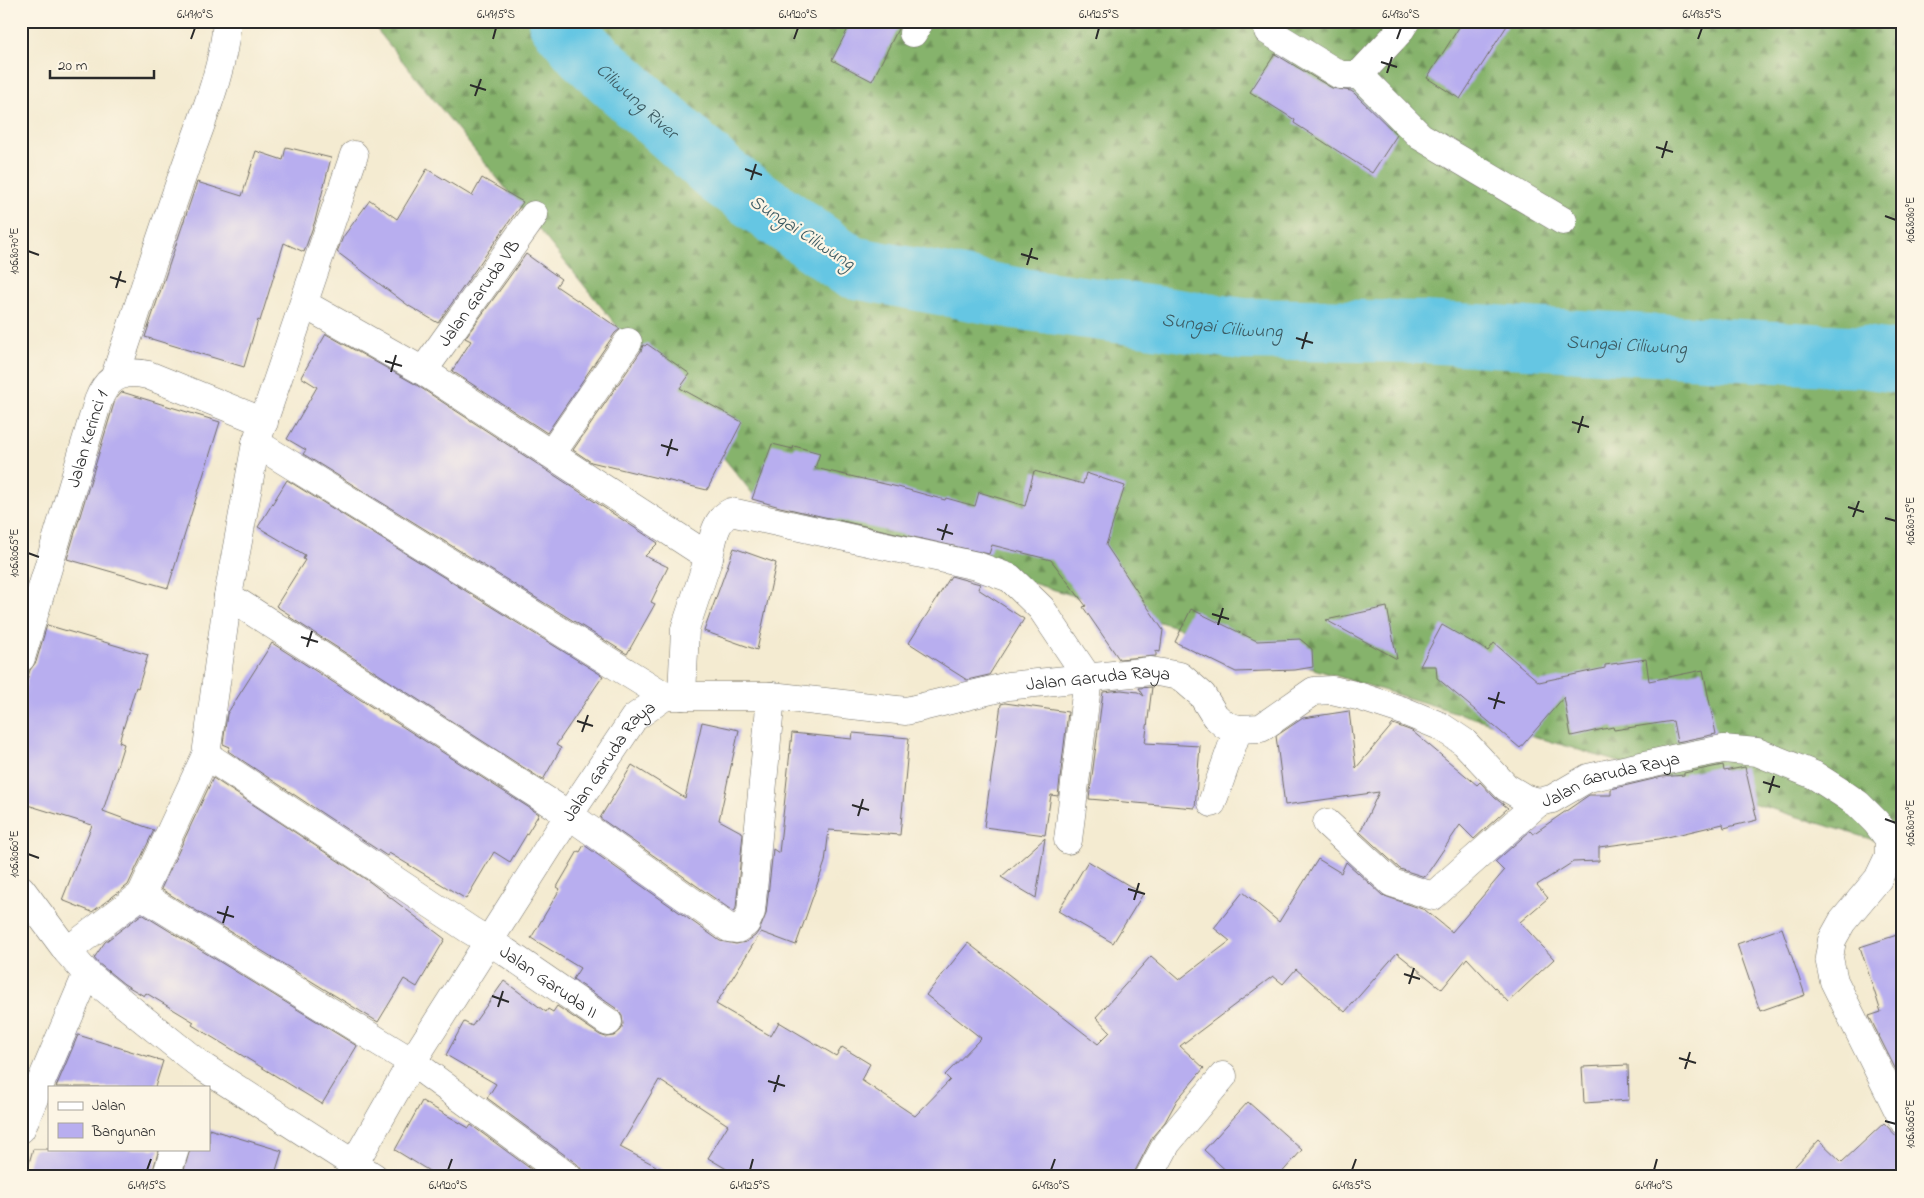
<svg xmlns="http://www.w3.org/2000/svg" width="1924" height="1198" font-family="'Indie Flower',sans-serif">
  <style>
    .forest { fill: url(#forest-firs); stroke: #586f4c }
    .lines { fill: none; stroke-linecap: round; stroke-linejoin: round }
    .river { stroke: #65c6e3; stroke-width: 62 }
    .building { fill: #b8aeef }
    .minor-casing { stroke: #716e65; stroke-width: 29 }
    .minor { stroke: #fff; stroke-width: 28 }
    .ticks { fill: none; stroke: #2b2b2b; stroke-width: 2 }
    .labels { text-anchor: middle; stroke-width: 4.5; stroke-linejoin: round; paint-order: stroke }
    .street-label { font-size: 18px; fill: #2b2b2b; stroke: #fcf5e5 }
    .water-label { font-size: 19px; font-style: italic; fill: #3c5a62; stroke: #fcf5e5 }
    .neatline { fill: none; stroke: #2b2b2b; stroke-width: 2 }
    .ticks-label { font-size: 12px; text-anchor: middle; fill: #2b2b2b }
  </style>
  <defs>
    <pattern id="forest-firs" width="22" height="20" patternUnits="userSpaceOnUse" patternTransform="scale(1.25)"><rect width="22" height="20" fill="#86b36c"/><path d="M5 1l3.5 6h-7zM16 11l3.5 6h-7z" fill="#6e9259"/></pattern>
  </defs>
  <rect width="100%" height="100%" fill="#fcf5e5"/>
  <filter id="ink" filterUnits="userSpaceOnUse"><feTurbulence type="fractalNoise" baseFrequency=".02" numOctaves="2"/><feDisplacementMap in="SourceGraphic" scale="10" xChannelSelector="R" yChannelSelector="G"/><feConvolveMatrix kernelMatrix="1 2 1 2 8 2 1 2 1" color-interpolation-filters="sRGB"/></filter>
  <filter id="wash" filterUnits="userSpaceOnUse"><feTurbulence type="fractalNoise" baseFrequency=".0096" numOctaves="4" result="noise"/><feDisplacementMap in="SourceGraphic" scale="20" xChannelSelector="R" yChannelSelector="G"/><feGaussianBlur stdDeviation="1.12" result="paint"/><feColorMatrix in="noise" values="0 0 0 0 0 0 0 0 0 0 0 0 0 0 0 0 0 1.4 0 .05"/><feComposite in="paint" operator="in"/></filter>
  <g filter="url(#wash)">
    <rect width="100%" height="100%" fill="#f4ebd1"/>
    <path class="forest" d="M370,21H1903V849L757,499Z"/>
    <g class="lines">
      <path class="river" id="s1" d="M559,21L585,52L722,176L851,267L1015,298L1243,329L1422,332L1864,357L1903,363"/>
    </g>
    <g id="blocks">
      <path class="building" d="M852,21H902L872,81L832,60Z
        M1463,21H1510L1460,99L1427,78Z
        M1275,54L1332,88L1351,91L1354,93L1397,135L1372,173L1294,123L1295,120L1250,92Z
        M286,147L331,158L315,221L304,252L284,243L260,321L258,320L244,367L145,337L197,182L242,196L256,151L283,160Z
        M427,169L472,196L482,178L523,202L438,323L409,306L337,252L343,237L370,200L397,219Z
        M526,254L561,279L556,286L620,329L615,333L547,433L452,371L471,341L465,338Z
        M326,334L415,384L658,543L645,556L668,567L651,602L655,604L627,654L303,454L306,450L287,439L317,387L301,377Z
        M647,344L690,374L680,388L742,422L707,490L591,462L573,450L641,351L643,345L645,346Z
        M122,392L220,422L168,588L67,559L115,400Z
        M772,444L793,449L794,446L820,453L815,468L898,487L945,500L946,498L975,506L979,492L1025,506L1034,471L1083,484L1086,473L1125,486L1106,545L1163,630L1160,652L1156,651V656L1119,659L1083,607L1086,606L1051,560L992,545L989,554L780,507L752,499Z
        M287,480L603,676L556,745L561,748L543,780L288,616L290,615L276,606L305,560L303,559L305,555L258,527Z
        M734,548L776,563L757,650L704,631Z
        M951,576L980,584L978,589L1024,619L989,675L967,680L909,643Z
        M1387,607L1397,659L1326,620Z
        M1191,609L1257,641L1300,639L1312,649L1313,667L1295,670L1236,672L1175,642Z
        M47,625L148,655L138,688L136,687L119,742L124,744L103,811L154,830L128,885L92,912L62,900L92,825L21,803V699L30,670L36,662Z
        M1442,625L1488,651L1494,643L1539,682L1605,668V665L1646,659L1649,681L1703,670L1716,734L1677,742L1673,721L1614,730L1613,727L1571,736L1564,697L1520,748L1437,678L1436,666H1420Z
        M272,643L539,814L510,862L494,852L466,899L389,853L387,856L228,751L230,747L223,744L227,714Z
        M1152,687L1145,743L1200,746L1195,808L1089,799L1103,692L1121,690L1138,692L1144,696L1139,688Z
        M1005,703L1068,712L1058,796L1051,795L1045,835L984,827L1001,704Z
        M1349,711L1356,768L1393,724L1412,731L1477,785L1480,782L1495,798L1508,808L1474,839L1460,825L1425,877L1400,869L1360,832L1379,792L1285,805L1276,736L1303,718Z
        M702,722L739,730L719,820L743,833L736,908L734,912L600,818L632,765L685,798Z
        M792,733L852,739L853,733L909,738L900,835L829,830L825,862L796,945L761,932L716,1004L771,1036L779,1022L836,1056L842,1047L870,1064L861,1080L915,1116L950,1080L945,1075L981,1038L926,995L968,943L1098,1044L1110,1032L1096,1017L1151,956L1179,980L1230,941L1214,928L1243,892L1279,922L1318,859L1341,873L1346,862L1382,895L1425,910L1452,932L1504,871L1495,862L1530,831L1533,834L1589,795H1611V789L1662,777L1684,775V773L1723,765L1724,771L1745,767L1757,820L1724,828L1723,824L1659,839L1599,847V861L1573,862L1537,885L1548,898L1520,922L1554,959L1508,1002L1467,958L1442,989L1397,953L1345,1012L1296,969L1283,984L1273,976L1180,1046L1204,1068L1177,1100L1165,1122L1153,1136L1132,1177H740L708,1158L728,1125L659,1080L620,1147L677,1177H583L582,1170L577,1164L487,1098L496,1084L446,1055L464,1022L472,1026L504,981L546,1012L548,1009L553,1012L557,1006L600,1035L606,1037L614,1036L621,1030L623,1024L622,1016L617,1009L573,979L580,968L531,938L560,889L557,887L578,851L580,852L584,845L720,941L736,944L746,942L755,936L760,929L766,914L773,849L779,853Z
        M213,778L370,882L445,939L417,987L404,979L378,1022L161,889Z
        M1045,838L1036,898L1001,877Z
        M1088,861L1143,894L1113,943L1058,911Z
        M142,914L357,1046L322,1104L192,1025L194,1022L146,993L144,996L124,984L98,963L94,958L105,942Z
        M1782,928L1805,995L1760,1011L1737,944Z
        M1903,933V1084L1869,1016L1881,1012L1860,947Z
        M78,1035L163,1061L155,1087H56Z
        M1628,1065L1629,1100L1584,1103L1582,1067Z
        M422,1101L469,1128L471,1125L535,1172L533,1177H439L395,1150Z
        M1248,1102L1302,1150L1278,1177H1233L1204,1150Z
        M1884,1123L1903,1143V1177H1785L1819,1140L1842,1162Z
        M209,1129L282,1151L274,1177H182L190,1149H209Z
        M33,1149H159L151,1177H25Z"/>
    </g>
  </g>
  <g filter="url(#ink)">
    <use href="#blocks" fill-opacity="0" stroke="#716e65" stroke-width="1"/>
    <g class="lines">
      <g class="minor-casing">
        <g id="minor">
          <path d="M1268,31L1340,75H1359L1399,32L1406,21"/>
          <path d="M913,33L920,21"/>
          <path d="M1359,75L1420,136L1563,221"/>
          <path d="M304,304L423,371L709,557C713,541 714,520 731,512L977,566L1010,578L1041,608L1088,678L1068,840"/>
          <path id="s2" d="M423,371L534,215"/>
          <path d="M115,376C138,309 159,241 183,174C200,124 223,75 227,21"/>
          <path d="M256,443L665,696"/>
          <path d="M552,453L628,342"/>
          <path d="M228,596L569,815L729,928L737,929L746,923L751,912L771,696"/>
          <path id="s3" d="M21,658L98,401C107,377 122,369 148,375L264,422"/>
          <path d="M682,696L685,629L709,557"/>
          <path id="s4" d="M206,755L470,930L506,952L608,1022"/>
          <path d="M1212,803L1238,729"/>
          <path d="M1327,823L1392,883L1433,896L1539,802"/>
          <path d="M21,889L67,951L87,974L200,1065L374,1177"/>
          <path d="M141,895L412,1062L568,1177"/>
          <path d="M67,951L141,895L206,755L228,596L256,443L354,155"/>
          <path d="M21,1129L87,974"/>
          <path d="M166,1177L175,1149"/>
          <path id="s5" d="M350,1177L354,1164L412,1062L569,815L634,718L665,696H771L906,711L1008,686L1151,671L1180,676L1202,695L1215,716L1225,725L1238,729L1261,728L1314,691L1332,690L1358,696L1401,710L1440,726L1464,742L1506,787L1526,799L1539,802L1552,799L1588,778L1677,758L1723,749L1757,752L1814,775L1842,793L1858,804L1876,822L1889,839V856L1878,879L1842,922L1832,940L1829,958L1834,981L1903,1120"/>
          <path d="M1149,1177L1167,1143L1223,1076"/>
        </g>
      </g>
      <use href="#minor" class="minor"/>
    </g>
  </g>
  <path class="ticks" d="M191,39L195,28M493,39L496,28M794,39L798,28M1096,39L1099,28M1397,39L1401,28M1698,39L1702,28M1381,62L1397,67M1387,73L1392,57M470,85L486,90M475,96L481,79M1656,147L1673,152M1662,158L1667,141M745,169L762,175M751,180L756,164M1885,216L1896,220M28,251L39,255M1021,254L1038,259M1027,265L1032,248M110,277L126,282M116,288L121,271M1296,338L1313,343M1302,349L1307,332M385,361L402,366M391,372L396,355M1572,422L1589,427M1578,433L1583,416M661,445L678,450M667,456L672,439M1848,507L1864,512M1853,517L1859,501M1885,518L1896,521M937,529L953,534M942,540L947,524M28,553L39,557M1212,614L1229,619M1218,625L1223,608M301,637L318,642M307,647L312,631M1488,698L1505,703M1494,709L1499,692M577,721L593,726M582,732L588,715M1763,782L1780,787M1769,793L1774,776M852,805L869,810M858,816L863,799M1885,819L1896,823M28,854L39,858M1128,889L1145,894M1134,900L1139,883M217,912L234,917M223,923L228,906M1404,974L1420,979M1409,984L1414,968M492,996L509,1002M498,1007L503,991M1679,1058L1696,1063M1685,1069L1690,1052M768,1081L785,1086M774,1092L779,1075M1885,1121L1896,1124M147,1170L151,1159M448,1170L452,1159M750,1170L753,1159M1051,1170L1055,1159M1352,1170L1356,1159M1654,1170L1657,1159"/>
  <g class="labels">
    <g class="street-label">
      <text dy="6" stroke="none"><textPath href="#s2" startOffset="96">Jalan Garuda VB</textPath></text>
      <text dy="6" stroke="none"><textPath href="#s3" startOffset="229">Jalan Kerinci 1</textPath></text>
      <text dy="6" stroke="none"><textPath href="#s5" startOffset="1016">Jalan Garuda Raya</textPath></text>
      <text dy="6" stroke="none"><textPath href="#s5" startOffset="491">Jalan Garuda Raya</textPath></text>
      <text dy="6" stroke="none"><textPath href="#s5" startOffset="1602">Jalan Garuda Raya</textPath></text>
      <text dy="6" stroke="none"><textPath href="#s4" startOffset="411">Jalan Garuda II</textPath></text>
    </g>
    <g class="water-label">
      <text dy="7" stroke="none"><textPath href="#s1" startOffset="112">Ciliwung River</textPath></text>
      <text transform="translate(803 231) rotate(33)" y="7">Sungai Ciliwung</text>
      <text dy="7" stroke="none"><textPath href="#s1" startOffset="759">Sungai Ciliwung</textPath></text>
      <text dy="7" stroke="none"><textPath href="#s1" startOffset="1164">Sungai Ciliwung</textPath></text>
    </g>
  </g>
  <rect width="1924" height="1198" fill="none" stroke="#fcf5e5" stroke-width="55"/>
  <rect x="48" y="1086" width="162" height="65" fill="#fcf5e5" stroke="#a8a49b"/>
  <rect x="58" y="1102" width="25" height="8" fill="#ffffff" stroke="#a8a49b"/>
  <text x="92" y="1110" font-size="15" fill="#2b2b2b">Jalan</text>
  <rect x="58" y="1123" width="25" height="15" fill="#b8aeef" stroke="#a8a49b"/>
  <text x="92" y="1136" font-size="15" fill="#2b2b2b">Bangunan</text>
  <path d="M50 70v8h104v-8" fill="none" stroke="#2b2b2b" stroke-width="2.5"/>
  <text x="58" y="70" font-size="15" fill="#2b2b2b" stroke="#fcf5e5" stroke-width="4" paint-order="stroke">20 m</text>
  <rect x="28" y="28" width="1868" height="1142" class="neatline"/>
  <g class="ticks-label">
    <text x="195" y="18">6.4910°S</text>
    <text x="496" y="18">6.4915°S</text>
    <text x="798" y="18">6.4920°S</text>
    <text x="1099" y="18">6.4925°S</text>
    <text x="1401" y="18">6.4930°S</text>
    <text x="1702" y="18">6.4935°S</text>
    <text transform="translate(1910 220) rotate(-90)" y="4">106.8080°E</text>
    <text transform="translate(14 251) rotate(-90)" y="4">106.8070°E</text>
    <text transform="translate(1910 521) rotate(-90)" y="4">106.8075°E</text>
    <text transform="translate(14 553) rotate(-90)" y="4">106.8065°E</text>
    <text transform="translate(1910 823) rotate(-90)" y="4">106.8070°E</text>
    <text transform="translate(14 854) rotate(-90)" y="4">106.8060°E</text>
    <text transform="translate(1910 1124) rotate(-90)" y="4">106.8065°E</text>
    <text x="147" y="1189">6.4915°S</text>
    <text x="448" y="1189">6.4920°S</text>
    <text x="750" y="1189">6.4925°S</text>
    <text x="1051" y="1189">6.4930°S</text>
    <text x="1352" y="1189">6.4935°S</text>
    <text x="1654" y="1189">6.4940°S</text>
  </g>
</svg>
